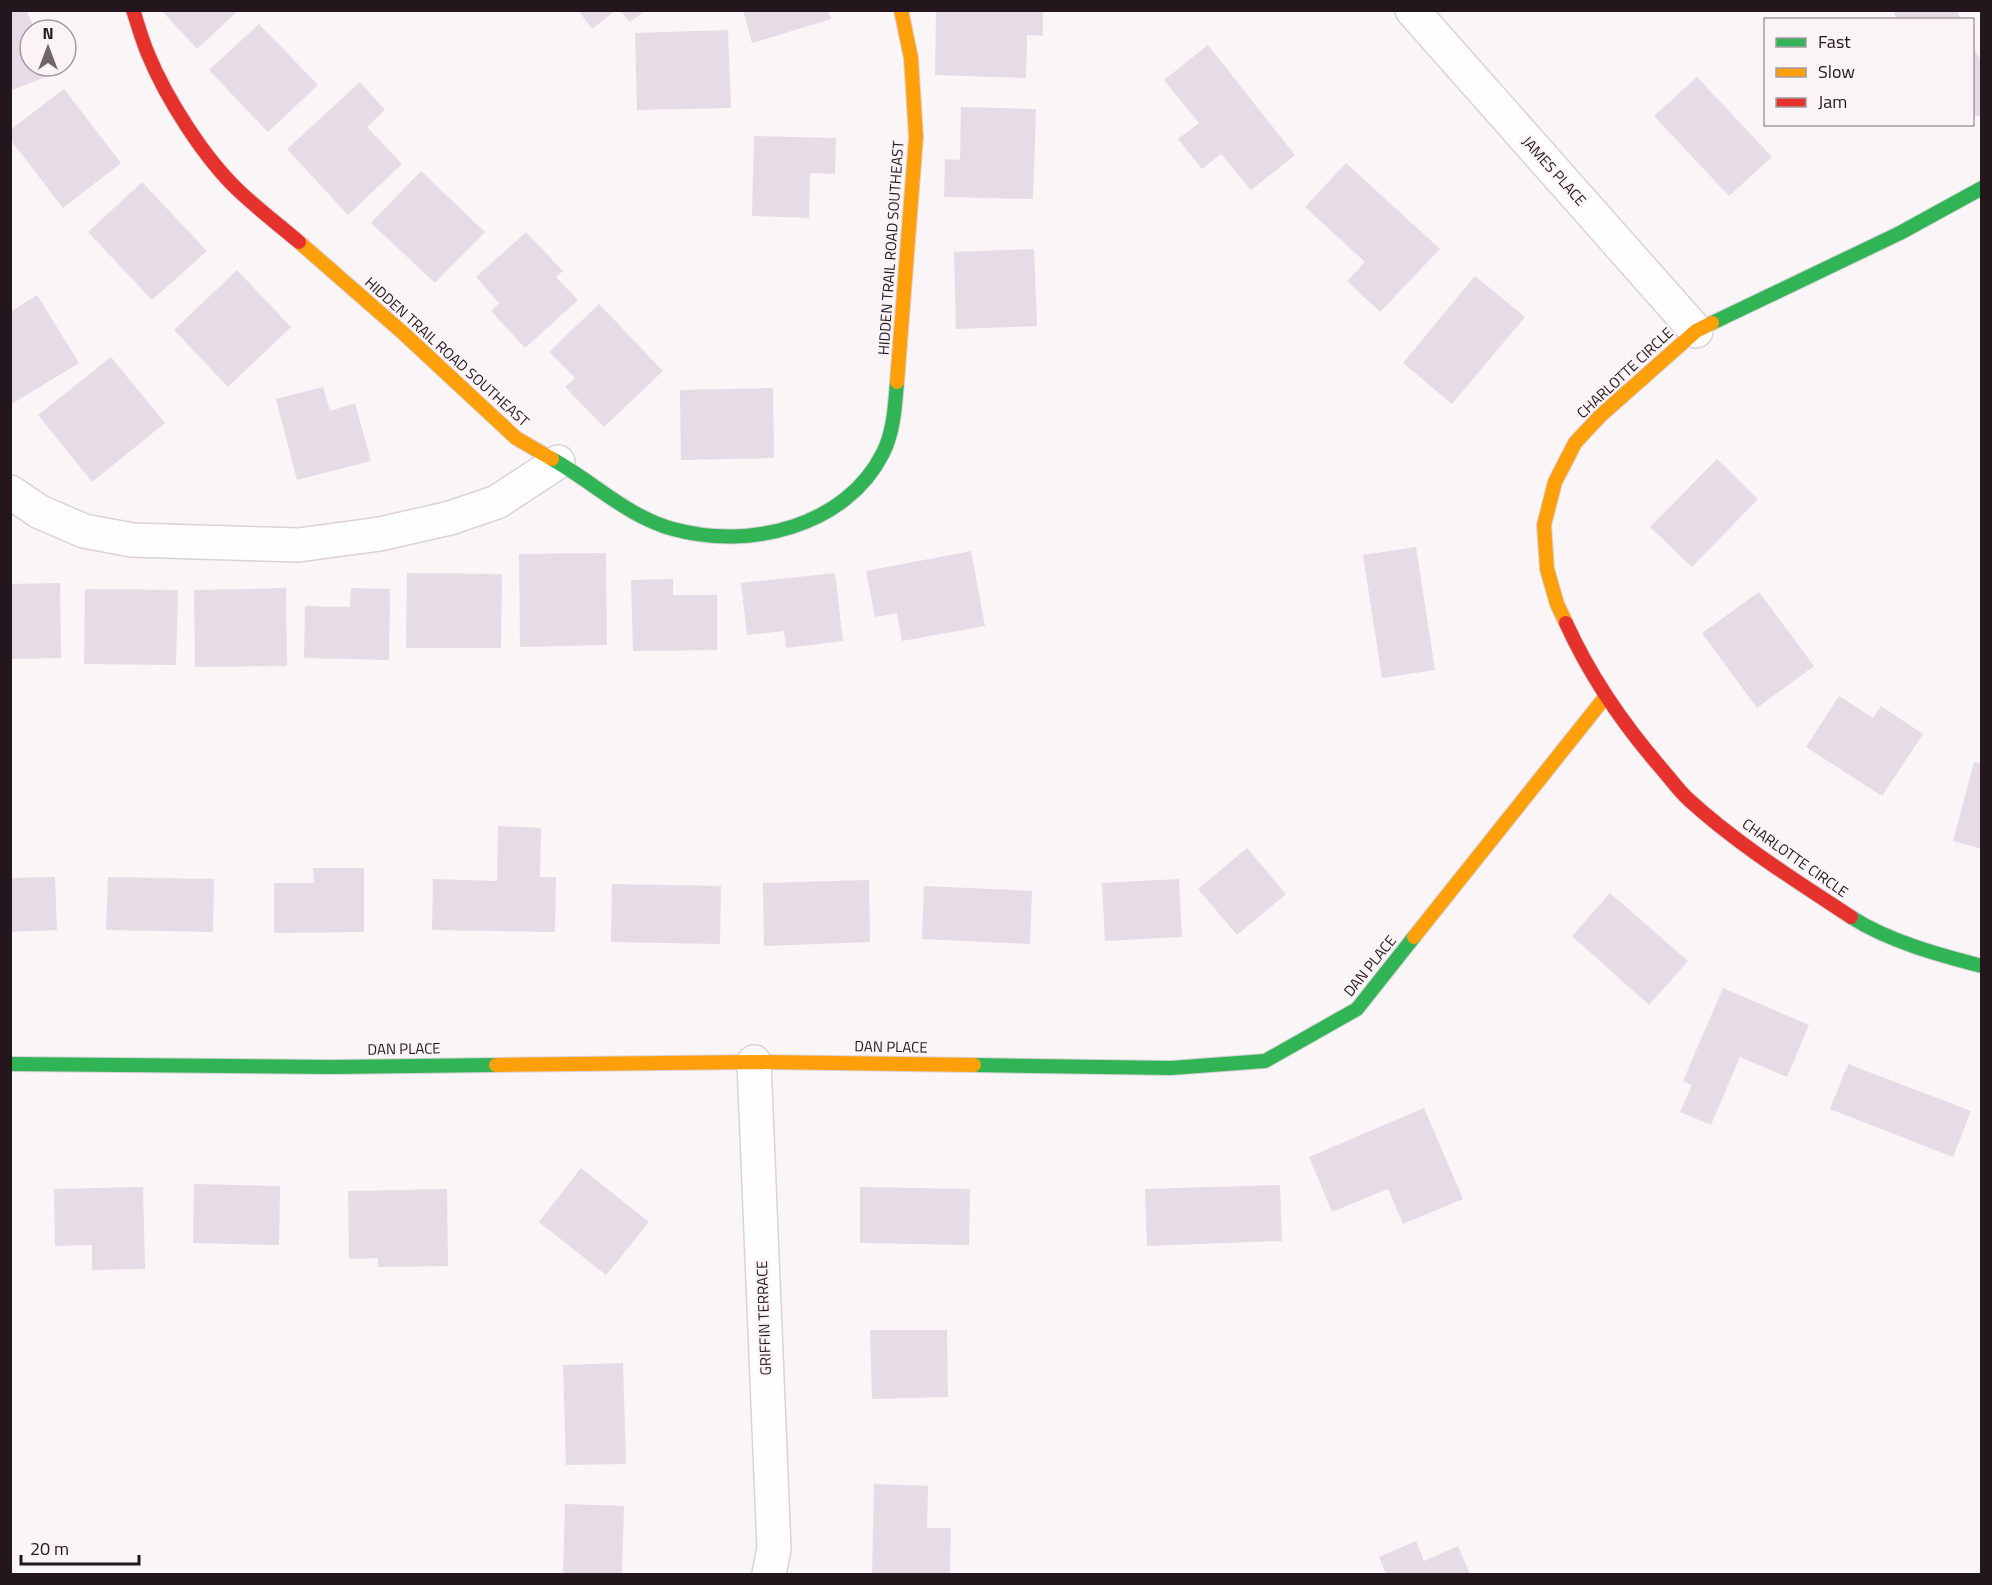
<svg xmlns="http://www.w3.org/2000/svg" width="1992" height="1585" font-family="'Titillium Web',sans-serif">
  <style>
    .building { fill: #e5dce5 }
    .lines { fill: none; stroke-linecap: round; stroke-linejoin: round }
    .street-casing { stroke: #dad2d6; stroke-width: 36 }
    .fast-casing { stroke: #dad2d6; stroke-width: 16 }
    .slow-casing { stroke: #dad2d6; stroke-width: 16 }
    .jam-casing { stroke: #dad2d6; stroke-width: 16 }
    .street { stroke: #fefefe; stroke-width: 33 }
    .fast { stroke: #30b455; stroke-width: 14 }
    .slow { stroke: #ff9f0a; stroke-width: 14 }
    .jam { stroke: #e5322d; stroke-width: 14 }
    .labels { text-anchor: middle; stroke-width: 4.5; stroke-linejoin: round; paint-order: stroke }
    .street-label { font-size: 15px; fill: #23171d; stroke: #fbf4f7 }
  </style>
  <rect width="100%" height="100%" fill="#faf5f7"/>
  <path class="building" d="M10,10H26L35,30H30V66H50L53,74L10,91Z
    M161,10H239L197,49Z
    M578,10H616L592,29Z
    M620,10H646L630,22Z
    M743,10H828L831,19L752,43Z
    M936,10H1043V36L1027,35L1026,78L935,75Z
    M1893,10H1957L1961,20H1897Z
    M259,24L318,85L268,132L209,70Z
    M728,30L731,108L637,110L635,33Z
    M1972,44L1982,63V114L1972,118Z
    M1208,45L1295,155L1251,190L1221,154L1202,169L1178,139L1199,123L1164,80Z
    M1697,77L1772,157L1729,196L1654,116Z
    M360,82L385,110L367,127L402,164L348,215L287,149Z
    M64,89L121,163L63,208L10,139V130Z
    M961,107L1036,109L1033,199L944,197L945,159L960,160Z
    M754,136L836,138L835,174L810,173L809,218L752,216Z
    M1346,163L1440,249L1380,312L1347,281L1365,262L1305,207Z
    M421,171L485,232L435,283L371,223Z
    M142,182L207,251L152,300L88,232Z
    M526,232L563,271L556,277L578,300L525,348L491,311L499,303L476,277Z
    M1034,249L1037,326L956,329L954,252Z
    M237,270L291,327L228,387L174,330Z
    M1475,276L1525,317L1452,404L1403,363Z
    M37,295L79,363L10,405V312Z
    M599,304L663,371L604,427L565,387L575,378L549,352Z
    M111,357L165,423L92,482L38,415Z
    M323,387L330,411L355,403L371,461L297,480L276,399Z
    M773,388L774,458L681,460L680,390Z
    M1717,459L1758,499L1692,567L1650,527Z
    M1416,547L1435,670L1382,678L1363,555Z
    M971,551L985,626L902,641L897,613L875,617L866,571Z
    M606,553L607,645L520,647L519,554Z
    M407,573L502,574L501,648H406Z
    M835,573L843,641L786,648L784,631L747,635L741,583Z
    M673,579V595H717V650L633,651L631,580Z
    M60,583L61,658L10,659V584Z
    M286,588L287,666L195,667L194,590Z
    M351,588L390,589L389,660L304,658L305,606L350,607Z
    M85,589L178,590L176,665L84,664Z
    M1759,592L1814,666L1757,708L1702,633Z
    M1839,696L1873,718L1881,706L1923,734L1882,796L1806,747Z
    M1974,762L1982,764V849L1953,841Z
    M498,826L541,828L540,877H556L555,932L432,930L433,879L497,881Z
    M1247,848L1286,894L1237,935L1198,889Z
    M313,868H364V932L274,933V883H314Z
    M55,877L57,930L10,932V878Z
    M108,877L214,879L213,932L106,930Z
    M1179,879L1182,937L1105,941L1102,883Z
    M869,880L870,942L764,946L763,883Z
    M612,884L721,886L720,944L611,942Z
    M924,886L1032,891L1030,944L922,939Z
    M1610,893L1688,961L1649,1005L1572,936Z
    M1723,988L1809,1025L1787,1077L1740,1057L1711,1125L1680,1112L1692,1085L1683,1081Z
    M1848,1064L1971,1111L1953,1157L1830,1109Z
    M1424,1108L1463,1199L1403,1224L1388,1189L1332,1212L1309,1157Z
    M581,1168L649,1222L606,1275L539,1222Z
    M194,1184L280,1186L279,1245L193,1243Z
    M1280,1185L1282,1241L1147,1246L1145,1189Z
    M143,1187L145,1269L92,1270V1245L55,1246L54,1189Z
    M860,1187L970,1189L969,1245L860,1243Z
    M447,1189L448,1266L378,1267V1258L349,1259L348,1191Z
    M870,1330H947L948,1397L872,1399Z
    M623,1363L626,1464L566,1465L563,1365Z
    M874,1484L928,1486L927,1528H951L950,1574H872Z
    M565,1504L624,1506L622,1574H563Z
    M1416,1541L1424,1561L1458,1546L1470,1574H1386L1379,1557Z"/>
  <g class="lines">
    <g class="street-casing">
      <path id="street" d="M1412,10L1696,331
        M10,492L40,512L84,531L132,540L298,545L380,534L450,518L497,502L558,462
        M754,1062L774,1549L769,1574"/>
    </g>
    <g class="fast-casing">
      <path id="fast" d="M1712,323L1900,233L1982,188
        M552,459C592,481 628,517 673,529C749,550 846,527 883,453C894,431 895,405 897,382
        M1851,917C1888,941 1939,955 1982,966
        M10,1064L331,1067L496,1065
        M974,1065L1171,1068L1265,1061L1357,1009L1414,937"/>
    </g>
    <g class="slow-casing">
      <path id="slow" d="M299,242L402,332L516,438L552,459
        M897,382L916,137L911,58L901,10
        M1566,623L1557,604L1547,569L1544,525L1555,482L1575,443L1600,416L1696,331L1712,323
        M1414,937L1606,696
        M496,1065L754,1062L974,1065"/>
    </g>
    <g class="jam-casing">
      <path id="jam" d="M133,10C138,25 142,40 148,54C166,98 204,158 239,191C258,209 279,225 299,242
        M1566,623C1590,676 1623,724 1661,768C1670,778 1678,790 1688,799C1737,844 1795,880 1851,917"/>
    </g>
    <use href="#street" class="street"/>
    <use href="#fast" class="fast"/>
    <use href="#slow" class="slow"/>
    <use href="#jam" class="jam"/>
  </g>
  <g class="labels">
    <g class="street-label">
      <text transform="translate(1554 171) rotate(48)" y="5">JAMES PLACE</text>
      <text transform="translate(891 248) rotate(-86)" y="5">HIDDEN TRAIL ROAD SOUTHEAST</text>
      <text transform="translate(447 352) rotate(42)" y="5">HIDDEN TRAIL ROAD SOUTHEAST</text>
      <text transform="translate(1625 373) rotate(-43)" y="5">CHARLOTTE CIRCLE</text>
      <text transform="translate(1795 858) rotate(35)" y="5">CHARLOTTE CIRCLE</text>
      <text transform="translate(1370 966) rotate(-51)" y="5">DAN PLACE</text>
      <text transform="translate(891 1047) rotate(1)" y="5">DAN PLACE</text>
      <text transform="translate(404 1049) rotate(-1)" y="5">DAN PLACE</text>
      <text transform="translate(764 1318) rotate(-92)" y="5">GRIFFIN TERRACE</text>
    </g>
  </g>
  <rect width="1992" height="1585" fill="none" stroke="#23171d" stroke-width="24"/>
  <rect x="1764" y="18" width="210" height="108" fill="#fbf4f7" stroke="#a59ca0" stroke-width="1.5"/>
  <rect x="1776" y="38" width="30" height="9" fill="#30b455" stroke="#a59ca0" stroke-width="1.5"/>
  <text x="1818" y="48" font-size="18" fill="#23171d">Fast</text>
  <rect x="1776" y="68" width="30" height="9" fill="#ff9f0a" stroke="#a59ca0" stroke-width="1.5"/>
  <text x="1818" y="78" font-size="18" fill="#23171d">Slow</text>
  <rect x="1776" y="98" width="30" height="9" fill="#e5322d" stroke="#a59ca0" stroke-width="1.5"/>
  <text x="1818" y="108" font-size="18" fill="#23171d">Jam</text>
  <g transform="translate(48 48)"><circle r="28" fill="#fbf4f7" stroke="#a59ca0" stroke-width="1.5"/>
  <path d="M0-4.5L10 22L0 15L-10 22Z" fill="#6e6569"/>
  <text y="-9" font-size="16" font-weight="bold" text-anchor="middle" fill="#23171d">N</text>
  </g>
  <path d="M21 1555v9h118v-9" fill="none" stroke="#23171d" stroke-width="3"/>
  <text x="30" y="1555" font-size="18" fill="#23171d" stroke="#fbf4f7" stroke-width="4.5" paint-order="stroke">20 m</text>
</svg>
